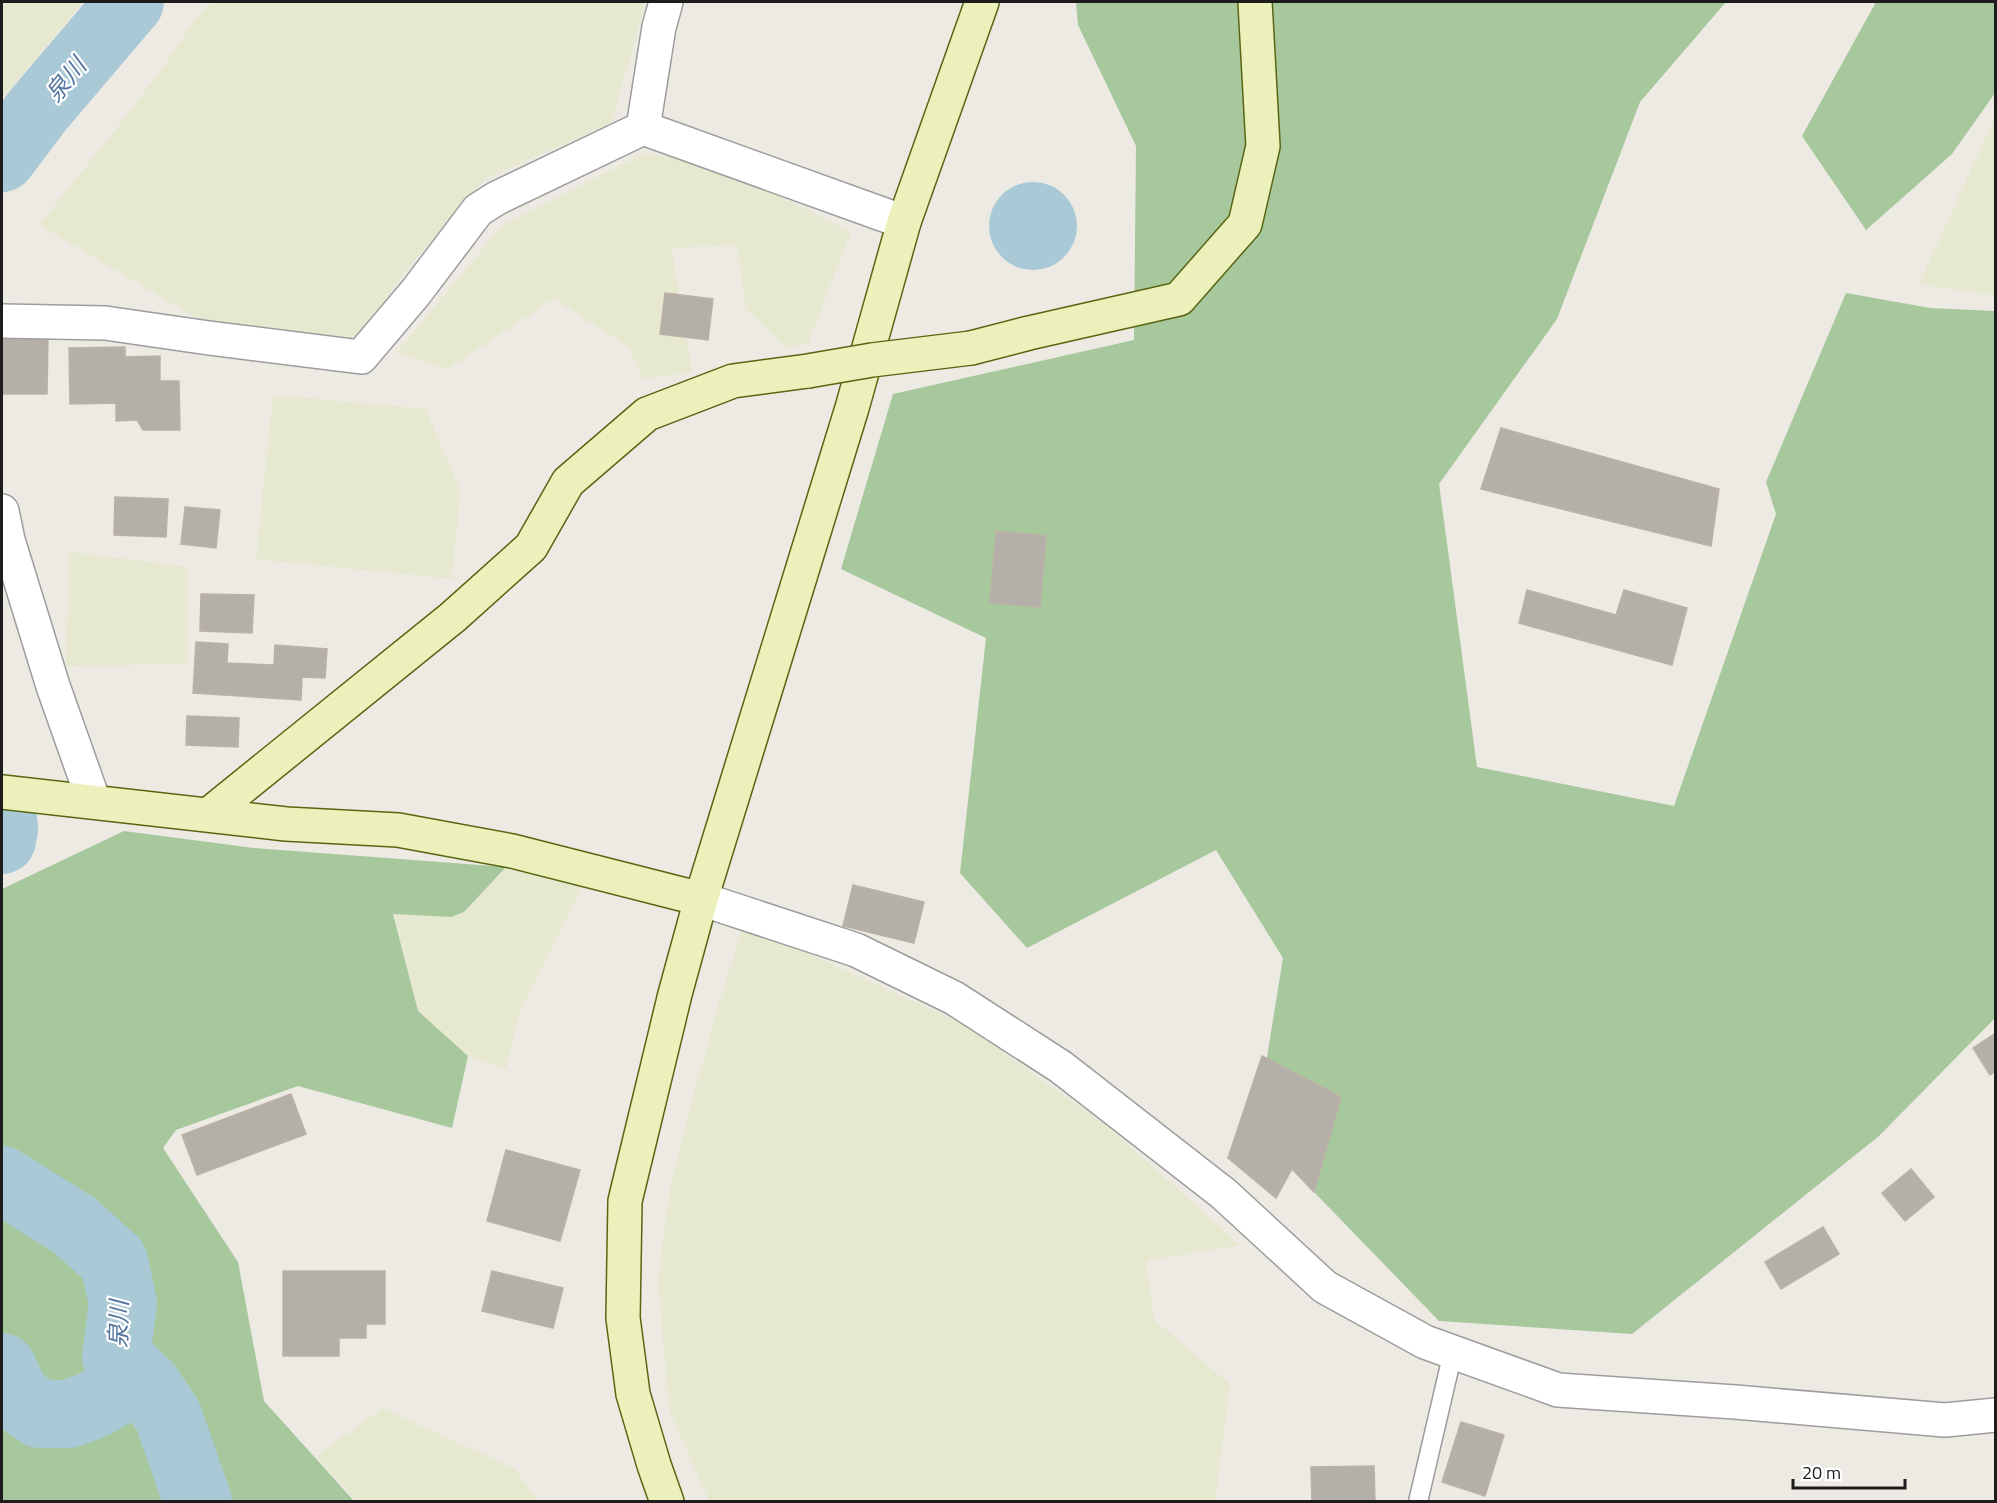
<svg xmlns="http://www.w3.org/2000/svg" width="1997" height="1503" font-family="'Titillium Web','Noto Sans JP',sans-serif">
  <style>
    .farmland { fill: #e6e9d0 }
    .forest { fill: #a7c79c }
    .water { fill: #a8c9d5 }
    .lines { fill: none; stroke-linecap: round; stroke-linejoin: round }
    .river { stroke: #a8c9d5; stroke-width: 68 }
    .building { fill: #b5afa9; stroke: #bcb1a7; stroke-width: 1.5 }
    .lane-casing { stroke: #9d9d9d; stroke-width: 21 }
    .street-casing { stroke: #9d9d9d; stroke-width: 36 }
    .secondary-casing { stroke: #586511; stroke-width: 36 }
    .lane { stroke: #fff; stroke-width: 18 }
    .street { stroke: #fff; stroke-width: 33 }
    .secondary { stroke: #ecf1bc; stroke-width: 33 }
    .secondary-bridge-casing { stroke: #586511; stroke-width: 36; stroke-linecap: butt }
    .secondary-bridge { stroke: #ecf1bc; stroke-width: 33 }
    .labels { text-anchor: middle; stroke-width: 4.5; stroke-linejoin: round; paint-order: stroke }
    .water-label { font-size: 24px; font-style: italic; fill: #5476a0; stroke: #fff }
  </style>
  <rect width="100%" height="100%" fill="#eceae3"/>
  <path class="farmland" d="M2,2H83L2,99Z
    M214,2H646L611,123L485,179L407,269L352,346L236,324L212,327L39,225L105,143L160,72L199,14Z
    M1995,117V296L1919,284Z
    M642,154L706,160L851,232L808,344L786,348L746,308L737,245L671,248L692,372L643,379L627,346L554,299L448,369L397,352L503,225Z
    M273,395L426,409L460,491L452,579L256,559Z
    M69,552L188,567V664L66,666Z
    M506,867L584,884L518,1016L506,1069L468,1056L418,1011L393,913L451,917L465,912Z
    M744,924L961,1023L1107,1126L1240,1245L1146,1261L1154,1320L1230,1384L1215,1501H709L669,1410L658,1280L671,1182L716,1012Z
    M383,1408L515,1469L538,1501H356L316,1456Z"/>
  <path class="forest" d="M1076,2H1726L1640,102L1557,319L1439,484L1477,767L1674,806L1776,514L1766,482L1846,293L1930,308L1995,311V1018L1879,1136L1632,1334L1439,1321L1255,1131L1283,958L1216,850L1027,948L960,873L986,638L841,569L893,394L1134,340L1136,146L1078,25Z
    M1876,2H1995V93L1952,154L1866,230L1802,136Z
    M124,831L254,848L506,867L464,912L451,917L393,914L418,1011L468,1056L452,1128L298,1086L176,1130L163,1148L238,1262L264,1401L354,1501H2V889Z"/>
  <path class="water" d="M989 226a44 44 0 1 1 88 0a44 44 0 1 1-88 0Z"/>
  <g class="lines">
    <path class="river" d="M2,158L39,109L130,2
      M2,811L4,829L2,840
      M2,1180L74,1225L114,1261L123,1303L116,1356L147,1385L168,1416L198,1502
      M2,1367L17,1398L40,1414H69L95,1404L121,1389L147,1385"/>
  </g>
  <path class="building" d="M665,293L713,299L708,340L660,334Z
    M3,336L48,337L47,394H3Z
    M125,347V357L160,356V381H179L180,430H143L137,420L116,421V403L70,404L69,348Z
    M1501,428L1719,489L1711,546L1481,489Z
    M115,497L168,499L166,537L114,535Z
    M185,507L220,510L216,548L181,544Z
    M996,531L1046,536L1040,607L990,603Z
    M1527,590L1616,615L1624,590L1687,608L1672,665L1519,623Z
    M201,594L254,595L252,633L200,631Z
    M196,642L228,644L227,663L274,665L275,645L327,649L325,678L302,677L301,700L193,693Z
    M187,716L239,718L238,747L186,745Z
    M853,885L924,902L914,943L843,926Z
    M1996,1033V1071L1990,1075L1973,1048Z
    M1262,1056L1341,1097L1314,1192L1292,1169L1276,1198L1228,1158Z
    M291,1094L306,1134L197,1175L182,1135Z
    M506,1150L580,1170L560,1241L487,1221Z
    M1911,1169L1934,1197L1905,1221L1882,1193Z
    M1823,1227L1839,1254L1781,1289L1765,1262Z
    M283,1271H385V1324H366V1338H339V1356H283Z
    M492,1271L563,1288L553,1328L482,1311Z
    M1461,1422L1504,1435L1485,1496L1442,1482Z
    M1374,1466L1375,1502H1312L1311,1467Z"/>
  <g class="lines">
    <g class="lane-casing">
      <path id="lane" d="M1418,1502L1453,1352"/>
    </g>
    <g class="street-casing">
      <path id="street" d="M643,128L904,222
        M2,321L105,323L209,338L361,357L416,292L478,210L497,198L643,128L659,27L666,2
        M2,511L8,540L53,686L94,802
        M701,899L856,950L954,998L1061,1067L1224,1194L1325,1287L1425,1342L1558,1390L1735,1402L1945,1420L1996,1415"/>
    </g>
    <g class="secondary-casing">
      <path id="secondary" d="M971,348L1029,333L1179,299L1245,224L1263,146L1255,2
        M2,792L286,824L398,830L512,851L701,899
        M208,815L453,617L531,547L568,482L647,414L733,381L808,371
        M667,1502L654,1465L633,1394L623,1318L625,1201L675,994L701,899L852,408L904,222L982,2"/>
    </g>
    <use href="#lane" class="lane"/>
    <use href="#street" class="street"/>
    <use href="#secondary" class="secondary"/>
    <g class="secondary-bridge-casing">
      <path id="secondary-bridge" d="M808,371L872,360L971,348"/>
    </g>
    <use href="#secondary-bridge" class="secondary-bridge"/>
  </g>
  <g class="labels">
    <g class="water-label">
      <text transform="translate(66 80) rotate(-51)" y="8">泉川</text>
      <text transform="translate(119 1324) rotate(-89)" y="8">泉川</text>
    </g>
  </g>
  <rect width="1997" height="1503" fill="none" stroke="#1c1c1c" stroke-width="6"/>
  <path d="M1793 1479v9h112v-9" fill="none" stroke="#1c1c1c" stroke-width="3"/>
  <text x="1802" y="1479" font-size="18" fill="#1c1c1c" stroke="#ffffff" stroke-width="4.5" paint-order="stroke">20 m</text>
</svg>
